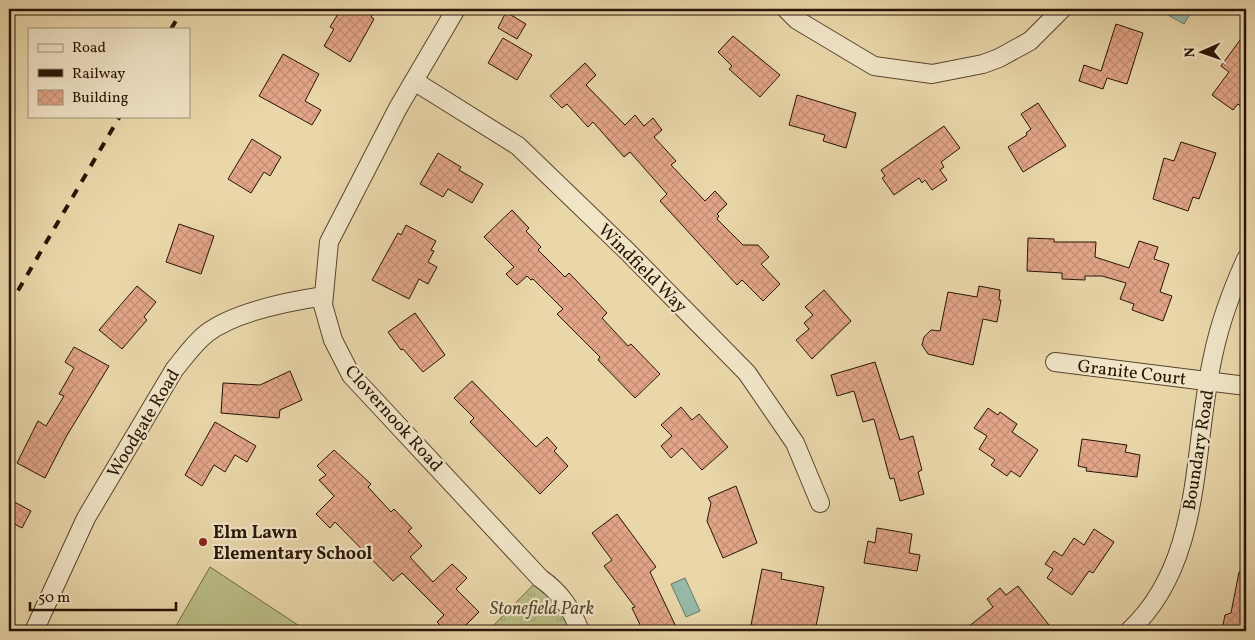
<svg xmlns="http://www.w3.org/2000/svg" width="1255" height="640" font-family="Vollkorn,serif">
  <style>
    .grass { fill: #babd86; stroke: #716846 }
    .park { fill: url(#park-tufts); stroke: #716846 }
    .water { fill: #97baaa; stroke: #6b7868 }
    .building { fill: url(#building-cross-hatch); stroke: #281405 }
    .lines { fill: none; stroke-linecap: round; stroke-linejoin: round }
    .street-casing { stroke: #58452e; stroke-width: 20 }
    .street { stroke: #f1e5c8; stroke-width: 18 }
    .rail { stroke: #281405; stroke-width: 4; stroke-dasharray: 9 9; stroke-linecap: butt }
    .poi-dot { fill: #8f2418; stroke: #f1e5c8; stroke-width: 2 }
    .labels { text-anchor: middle; stroke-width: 4.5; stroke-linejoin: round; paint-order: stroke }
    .street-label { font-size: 18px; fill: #281405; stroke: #f1e5c8 }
    .poi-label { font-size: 18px; font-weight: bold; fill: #281405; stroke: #f1e5c8; text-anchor: start }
    .park-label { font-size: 18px; font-style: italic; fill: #54472c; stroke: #f1e5c8 }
  </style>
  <defs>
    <pattern id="park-tufts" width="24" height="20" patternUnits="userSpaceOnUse" patternTransform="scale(1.25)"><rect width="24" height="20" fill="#babd86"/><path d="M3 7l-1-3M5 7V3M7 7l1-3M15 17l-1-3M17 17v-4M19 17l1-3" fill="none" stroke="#a0a272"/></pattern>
    <pattern id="building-cross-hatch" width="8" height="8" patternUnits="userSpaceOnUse" patternTransform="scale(1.25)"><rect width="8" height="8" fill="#e2a588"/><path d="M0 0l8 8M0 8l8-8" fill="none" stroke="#c28d74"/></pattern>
  </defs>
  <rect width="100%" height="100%" fill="#e9d7aa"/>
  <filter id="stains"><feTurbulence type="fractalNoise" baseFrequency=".004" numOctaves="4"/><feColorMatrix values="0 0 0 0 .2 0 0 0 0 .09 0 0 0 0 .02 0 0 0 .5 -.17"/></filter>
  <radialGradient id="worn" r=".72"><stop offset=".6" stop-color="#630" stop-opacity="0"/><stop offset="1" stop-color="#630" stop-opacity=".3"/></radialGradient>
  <path class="grass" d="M210,567L307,631H173Z"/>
  <path class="park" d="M540,578L580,631H488Z"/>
  <path class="water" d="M1157,9H1193L1184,24Z
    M685,578L700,611L686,617L671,584Z"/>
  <path class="building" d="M341,9H376L371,17L374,19L350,62L324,46L334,29L330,27Z
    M506,12L526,24L517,39L498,28Z
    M1116,24L1143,33L1127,84L1107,78L1103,89L1079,81L1084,65L1101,71Z
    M1246,32V111L1238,104L1233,110L1212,95L1229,72L1221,66Z
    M733,36L780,75L760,97L729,69L732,66L718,52Z
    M503,38L532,55L517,80L488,63Z
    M283,54L319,74L305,101L321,110L312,125L259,96Z
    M585,63L596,75L586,85L625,125L635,115L644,126L653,118L662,130L654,137L676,161L671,165L705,201L715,191L727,204L717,214L719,216L717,219L743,245H758L769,257L761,264L780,284L763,301L742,280L737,285L660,201L667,194L630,152L624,157L593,122L588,127L567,104L562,108L550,96Z
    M797,95L856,113L846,148L823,141L825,135L789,125Z
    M1038,103L1066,146L1023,172L1008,147L1027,135L1026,133L1031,129L1021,114Z
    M944,126L960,148L941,162L944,167L940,170L947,180L932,190L925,180L922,183L919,178L894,195L882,178L885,176L881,170Z
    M252,139L281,157L270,176L264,172L251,193L228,179Z
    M1181,142L1216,153L1199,199L1193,197L1188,211L1153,199L1164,158L1174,161Z
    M438,153L461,167L459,170L483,184L472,203L448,189L443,197L420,184Z
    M512,210L529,228L526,231L541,247L538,250L565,277L569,273L593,298L607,313L602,318L628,346L631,344L660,374L635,398L598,360L600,357L557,314L563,309L533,279L531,280L527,276L517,285L506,274L514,267L484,237Z
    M179,224L214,236L201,274L166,262Z
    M406,225L436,241L431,250L434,251L428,262L437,267L428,284L419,279L409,299L372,280L398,233L401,235Z
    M1028,238L1054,239V242H1096L1095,257L1129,268L1139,241L1158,247L1154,259L1169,264L1160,292L1172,296L1163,321L1132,310L1134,304L1120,299L1126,283L1102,276H1085V280L1062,279V273L1027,271Z
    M137,286L156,302L144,317L147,320L122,349L99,330Z
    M979,286L1000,290L999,300H1001L997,322L983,319L973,365L928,354L922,345L924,337L931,330L940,331L948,292L977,297Z
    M824,290L851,321L812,359L796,340L809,329L804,323L813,315L805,307Z
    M415,313L445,355L423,372L403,349L401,350L388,332Z
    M74,347L109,366L66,437L45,478L17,463L38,421L46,426L64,396L59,394L74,368L65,362Z
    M875,362L900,440L913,436L922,470L918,472L924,494L900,501L894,478L890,479L874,419L863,422L854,391L837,396L831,375Z
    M290,371L302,400L280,410L279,418L221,413L223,383L260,385Z
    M472,381L536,447L547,437L557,448L554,451L568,466L540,494L470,422L474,418L454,398Z
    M681,407L692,420L699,414L728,447L702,470L682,448L671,458L661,446L672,436L661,425Z
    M988,408L998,415L1000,412L1017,424L1012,432L1038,450L1020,477L1011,471L1007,476L991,465L995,460L979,449L987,436L974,428Z
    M215,422L256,446L247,462L235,455L225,472L214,465L202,486L185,475Z
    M1082,439L1127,445L1125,452L1140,455L1137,477L1086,471L1087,468L1078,466Z
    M334,450L371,484L368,487L391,512L394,509L412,528L408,531L422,546L410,557L433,582L452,564L467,578L456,589L479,612L460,631H446L437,622L444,615L402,573L393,581L335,522L330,528L316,514L334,496L319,480L326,475L317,466Z
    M736,486L757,543L723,558L707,521L711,503L708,498Z
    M9,499L31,511L22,528L9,521Z
    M617,514L656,567L650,572L678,631H643L632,608L635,607L604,566L612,560L592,533Z
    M877,528L912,534L909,553L920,555L917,571L864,563L868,541L875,543Z
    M1094,529L1114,542L1093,573L1089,571L1072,595L1047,578L1053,569L1045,564L1054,551L1062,556L1074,538L1084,545Z
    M762,569L782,573L781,579L824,587L815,631H792L751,625Z
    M1239,572L1246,573V631H1228L1223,625L1225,615L1231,613Z
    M1018,586L1049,625L1041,631H963L993,607L987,599L1000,588L1006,595Z"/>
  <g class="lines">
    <g class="street-casing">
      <path id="street" d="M456,9L398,108L329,242L323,305L333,340L351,375L540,578C560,592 571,608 580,631
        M786,9L797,20L874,66L932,74L983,64L999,58L1030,41L1062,9
        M414,81L518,146L627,251L747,373L795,443L820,503
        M1055,362L1246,386
        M34,631L86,518L174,370C184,358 194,343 207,333C235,312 291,301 324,296
        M1129,631C1204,562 1192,448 1213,356C1220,322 1232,290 1246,259"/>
    </g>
    <use href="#street" class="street"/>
    <path class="rail" d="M171,29L183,9
      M9,306L120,116"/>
  </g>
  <circle class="poi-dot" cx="203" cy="542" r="5"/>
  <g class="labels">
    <g class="street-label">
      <text transform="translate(643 268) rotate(45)" y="6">Windfield Way</text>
      <text transform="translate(1132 372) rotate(7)" y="6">Granite Court</text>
      <text transform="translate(394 418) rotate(48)" y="6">Clovernook Road</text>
      <text transform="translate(143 423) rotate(-59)" y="6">Woodgate Road</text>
      <text transform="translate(1198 450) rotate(-81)" y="6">Boundary Road</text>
    </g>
    <g class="poi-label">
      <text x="213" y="538">Elm Lawn<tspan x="213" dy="21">Elementary School</tspan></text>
    </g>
    <g class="park-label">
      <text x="542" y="614">Stonefield Park</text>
    </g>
  </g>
  <rect width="1255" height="640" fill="none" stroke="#e9d7aa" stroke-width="30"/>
  <rect x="10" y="10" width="1235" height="620" fill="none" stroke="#281405" stroke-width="2.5"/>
  <rect x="15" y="15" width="1225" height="610" fill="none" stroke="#281405"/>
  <rect x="28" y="28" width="162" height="90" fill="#f1e5c8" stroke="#a1917a"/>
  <rect x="38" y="44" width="25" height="8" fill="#f1e5c8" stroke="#a1917a"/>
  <text x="72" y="52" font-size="15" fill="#281405">Road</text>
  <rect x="38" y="69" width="25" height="8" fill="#281405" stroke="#a1917a"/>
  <text x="72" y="78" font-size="15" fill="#281405">Railway</text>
  <rect x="38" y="90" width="25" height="15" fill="url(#building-cross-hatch)" stroke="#a1917a"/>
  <text x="72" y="102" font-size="15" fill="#281405">Building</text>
  <g transform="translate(1202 52) rotate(268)" stroke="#f1e5c8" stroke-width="4" paint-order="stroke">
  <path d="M0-4L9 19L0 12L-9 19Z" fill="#281405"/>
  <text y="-8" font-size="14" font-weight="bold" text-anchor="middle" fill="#281405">N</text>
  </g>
  <path d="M30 602v8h146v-8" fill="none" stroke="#281405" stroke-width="2.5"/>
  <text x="38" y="602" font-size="15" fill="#281405" stroke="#f1e5c8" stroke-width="4" paint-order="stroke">50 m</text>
  <rect width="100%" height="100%" filter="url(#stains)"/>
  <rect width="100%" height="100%" fill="url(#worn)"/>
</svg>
